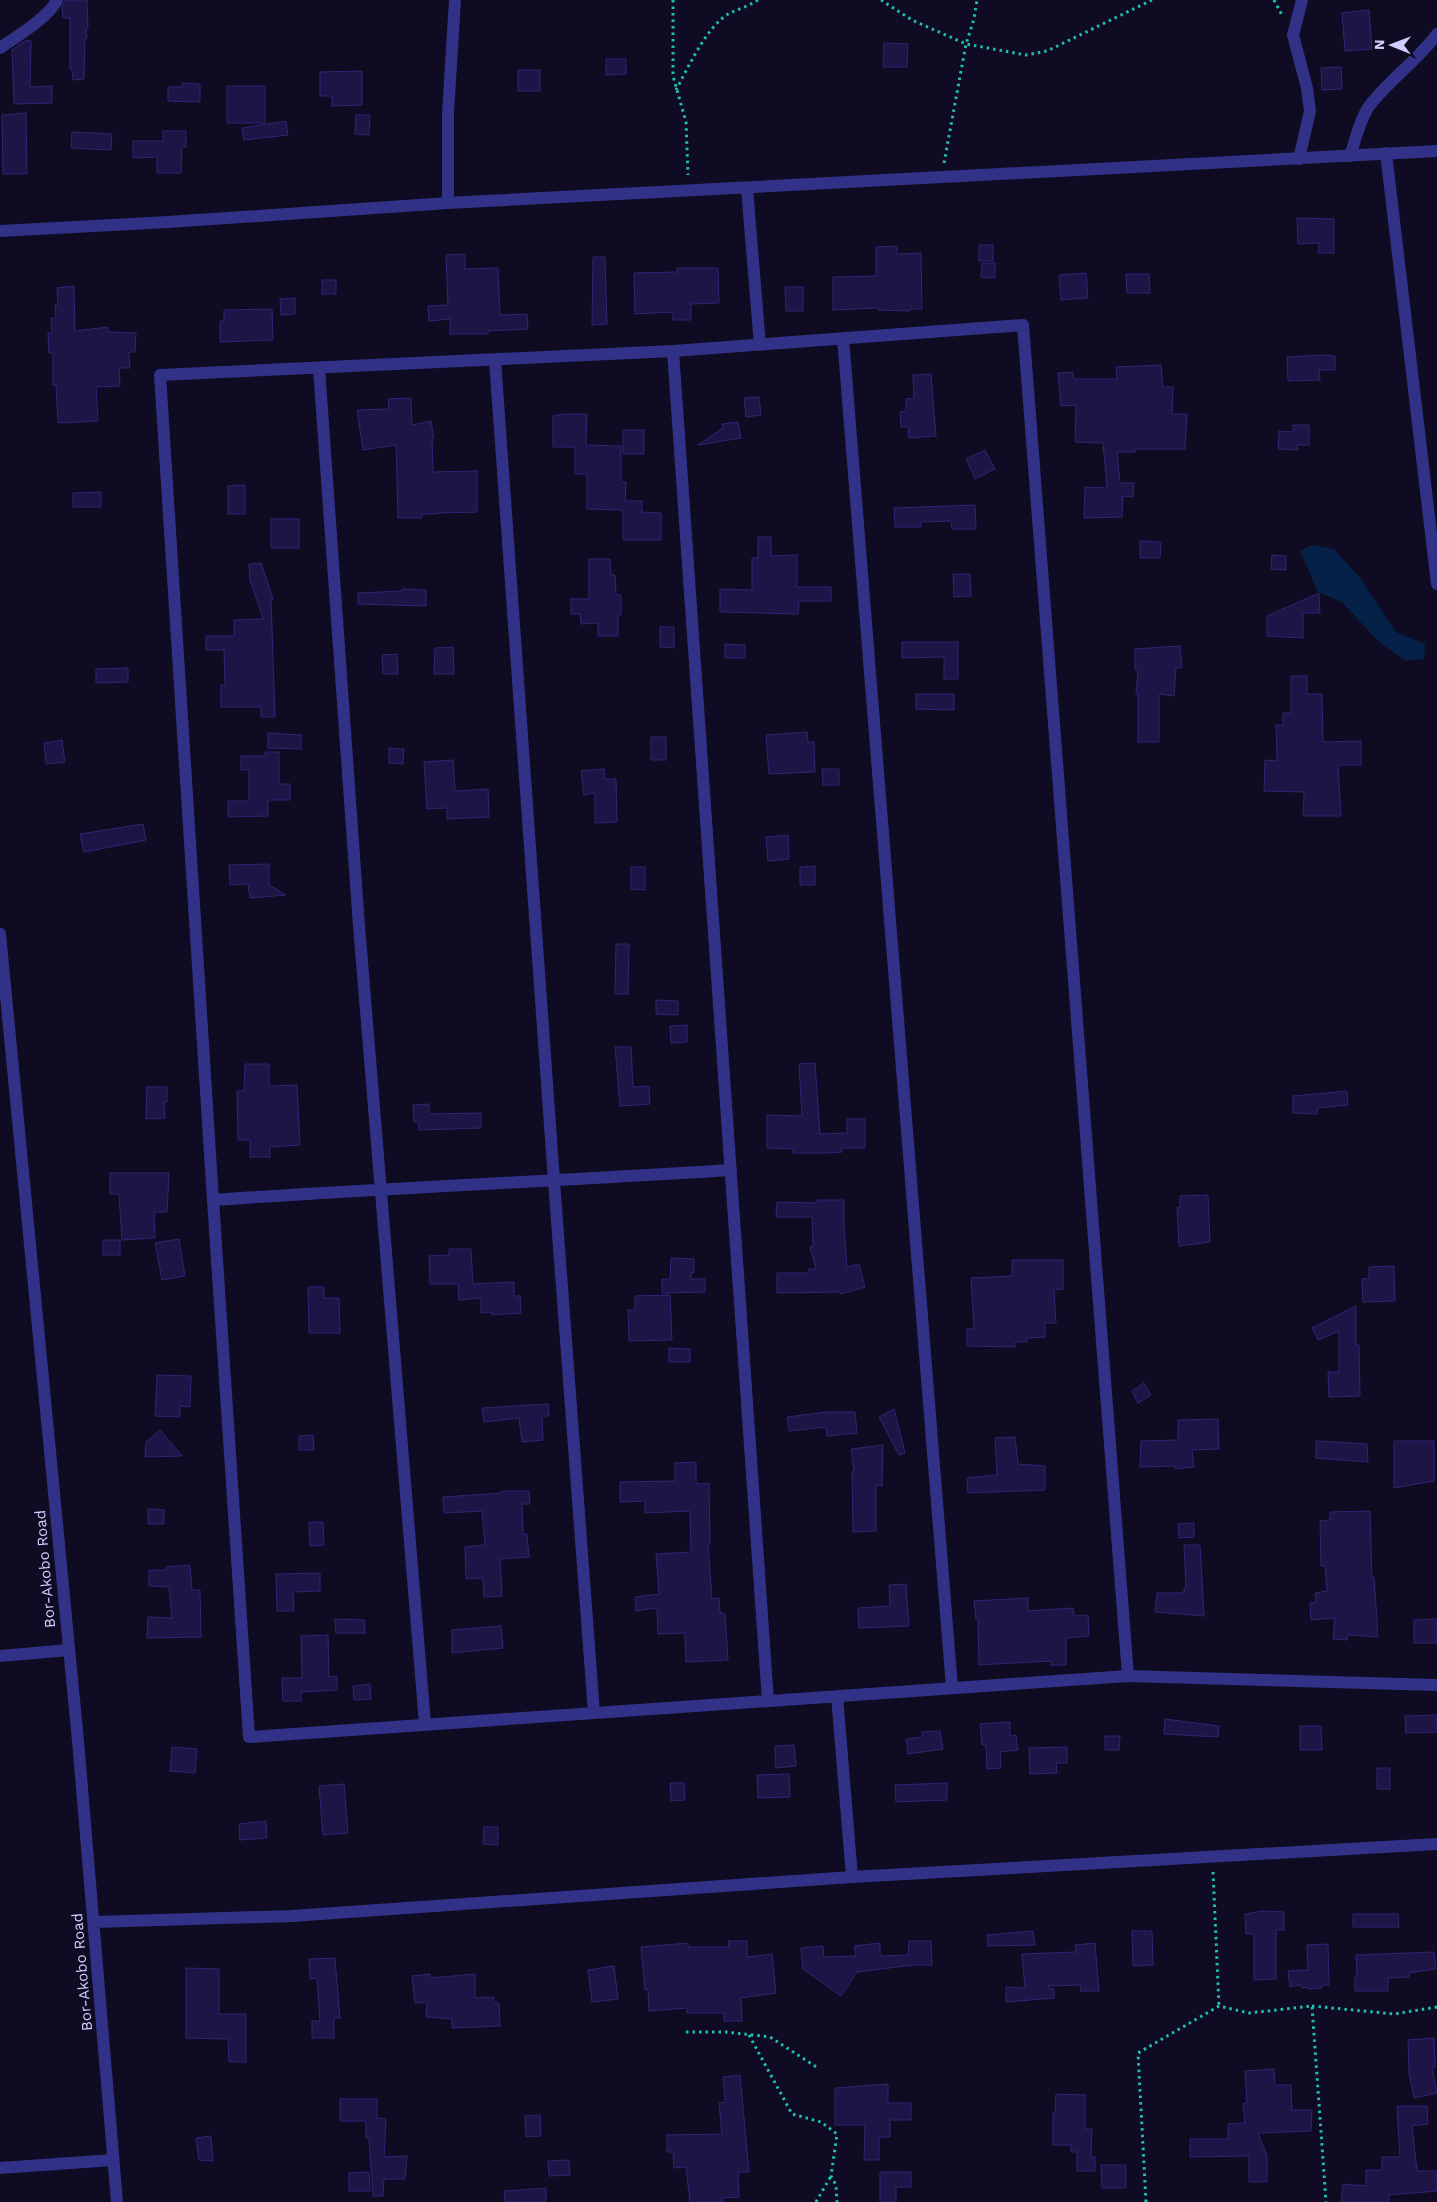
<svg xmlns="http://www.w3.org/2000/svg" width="1437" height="2202" font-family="'Work Sans',sans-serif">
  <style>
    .water { fill: #062147 }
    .building { fill: #1d1546; stroke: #312574 }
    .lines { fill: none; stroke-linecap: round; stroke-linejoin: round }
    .path { stroke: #21bfae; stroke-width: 3; stroke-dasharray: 2.5 4; stroke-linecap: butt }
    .minor { stroke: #313287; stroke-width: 12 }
    .tertiary { stroke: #313287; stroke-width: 12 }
    .labels { text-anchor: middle; stroke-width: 4; stroke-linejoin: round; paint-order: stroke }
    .street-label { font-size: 15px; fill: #d1cdff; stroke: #0e0b23 }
  </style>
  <rect width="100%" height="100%" fill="#0e0b23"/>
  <path class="water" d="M1312,545L1334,549L1361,579L1396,632L1425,644L1424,659L1406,661L1379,642L1342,602L1318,592L1300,551Z"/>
  <path class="building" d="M65,0H87L88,28H86L87,38H85L84,79L73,80L72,69H70V18H63L62,7Z
    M1369,10L1372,49L1345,51L1342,13Z
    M26,40L31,41L30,87L52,86V103L14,104L12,50Z
    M884,43L908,44L907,67H883Z
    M606,59H626V74L606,75Z
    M1341,67L1342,89L1322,90L1321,68Z
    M518,70H540V91H518Z
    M362,71V105L332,106V96H320V72Z
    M182,83L200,84V102L168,101V87H182Z
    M227,86H265V123H227Z
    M26,113L27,174H3L2,115Z
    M356,115H370L369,135L355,134Z
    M286,121L288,135L244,140L242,128Z
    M163,131H186V147H182L181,173H157V157L133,158V141H163Z
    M72,132L112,134L111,150L71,148Z
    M1297,218L1334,219V253H1318L1319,243L1298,244Z
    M979,245H993V261H979Z
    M897,246V254L921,253L922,309H910V311L878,310V308L833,310V277L876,276V247Z
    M465,254V269L498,268L500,315L527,314L528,329L488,331V334H450V319L429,321L428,306L448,305L446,255Z
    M593,257H605L607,324L592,325Z
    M982,263H995V278L981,277Z
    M677,268H718L719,303L691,304V320H673V312L635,314L634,273L677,272Z
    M1086,273L1088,298L1061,300L1059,275Z
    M1126,274H1149L1150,293H1127Z
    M322,280H336V294H322Z
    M74,286L75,331L108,327V332L136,333L135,352H129L130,368H119L120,386L96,387L98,421L58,423L56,385H53V353H49L48,333L52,332L51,318H56L55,305H58L57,288Z
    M785,287H803V311H786Z
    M295,298V314L281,315L280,299Z
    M272,309L273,340L220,342V321H224V310Z
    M1323,355L1335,356V370H1319L1320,380L1288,381L1287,357Z
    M1161,365L1163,387H1173L1172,414H1187L1185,449H1135V452H1117L1120,483H1134L1133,497L1123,496L1122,517L1084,518L1085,487L1107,488L1103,443L1075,442L1076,405L1061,406L1058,373L1073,372L1074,379H1117L1116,367Z
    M931,374L936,436L909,438L908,427H901L900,412L906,411V399L914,398L913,375Z
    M759,397L761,415L746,417L744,398Z
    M411,398L412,425L431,421L434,438H432L433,472L477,471V512L438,513V514H422V518H398L396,445L363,450L357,410L389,409L388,399Z
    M563,414H587L586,445L621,446V482H626L625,501H642V512L661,513V540H623V510L587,509V474H575V447H553V416Z
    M738,422L741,438L698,445L723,428L722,424Z
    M1293,425H1309V445H1297L1298,450L1278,449L1279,431L1293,432Z
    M623,430H644V454H623Z
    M985,450L995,469L975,479L966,459Z
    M245,485V514H228V486Z
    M101,492V507H73V493Z
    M975,505L976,529H952L951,521L921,522V527H895L894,508Z
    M271,519H299V548H271Z
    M758,537H771V556L797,555V587H831V601H799L798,614L720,612V589L752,590V558H758Z
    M1140,541L1161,542L1160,558H1140Z
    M1272,555L1286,556V570L1271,569Z
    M589,559H610L611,575H615L616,595H621V615H618V636H598V623L581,624L580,614H571V599H589Z
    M261,563L273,599L271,600L275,717H261V707H221V685H225L224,650H206V636H234V620L263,619L250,580L249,564Z
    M953,574H970L971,596L954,597Z
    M402,589L426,590V606L358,604V593L402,591Z
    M1319,593L1320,613H1303V638L1267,636V616Z
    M660,627H674V648L660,647Z
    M902,642H958V679H944V657L902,658Z
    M725,644L745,645V658H725Z
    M1180,646L1182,668H1176L1174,696L1159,694V742H1138V694H1136L1138,670H1135V649Z
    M453,647L454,674H434L435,648Z
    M397,654L398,674H383L382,655Z
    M128,668V682L96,683V669Z
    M1291,676H1307V694H1322L1323,742L1361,741V765H1338L1341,816H1303L1304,792L1264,791L1265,760L1277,761L1276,725H1283V713H1291Z
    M916,694H954V710L916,709Z
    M807,732L808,742H814L815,772L769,774L766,735Z
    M268,733L301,735V749L268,748Z
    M651,737H666V760H651Z
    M62,740L65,762L46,764L44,743Z
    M389,748L404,749L403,764L389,763Z
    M265,752H279V784H290V800H268V816L228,817V801H249V770H241V756H265Z
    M453,760L455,791L488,789L489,817L447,819V808L427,809L424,762Z
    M604,769L605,779H616L617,822L595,823V793L584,795L581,771Z
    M822,769H839V785H823Z
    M143,824L146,840L84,852L80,834Z
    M788,835L789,859L768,861L766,837Z
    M269,864V885L286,895L250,898L248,884L230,885L229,865Z
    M815,866V885H800V867Z
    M631,867H645V890L631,889Z
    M616,944H629L628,994H615Z
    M656,1000L678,1001V1015L656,1014Z
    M687,1025V1042L671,1043L670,1026Z
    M615,1047H631L633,1087L649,1086L650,1104L620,1106Z
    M815,1063L820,1134L847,1133V1119H865V1148H842V1152L828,1153H793V1149L767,1148V1115L802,1116L799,1064Z
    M245,1064H269V1086L297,1085L300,1145L270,1147V1157H250V1140H238L237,1091H244Z
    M147,1087H167V1102H164L165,1118L146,1119Z
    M1347,1091L1348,1105L1318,1108L1317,1114L1293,1113V1096Z
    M429,1104V1114L481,1113V1128L419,1130L418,1122H414L413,1105Z
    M110,1173H169L167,1212H154L155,1238L122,1240L119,1194H110Z
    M1208,1195L1210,1242L1179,1246L1177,1207L1180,1208V1196Z
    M817,1200H844V1227L847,1267L859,1264L865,1287L841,1294L840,1292L777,1293V1273H809L808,1269H816L810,1247H813L812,1217H776L777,1202L817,1203Z
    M179,1239L185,1276L162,1280L155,1243Z
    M103,1240H120V1255H103Z
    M449,1249H471L473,1284L514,1282V1296H520L521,1313L492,1315V1312L481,1313V1298L459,1300L458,1284H430L429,1256L449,1255Z
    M671,1258L694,1259V1273L691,1272V1279H705V1292L662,1293V1279H670Z
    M1012,1260H1063V1289L1054,1290L1056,1323H1045V1337L1027,1338V1342H1015V1347L967,1346V1329H974L971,1278L1012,1276Z
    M1394,1266L1395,1301L1363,1302L1362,1279L1369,1278V1267Z
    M308,1287H324V1298H339L340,1333H309Z
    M670,1295L672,1340L629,1341L628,1310H635V1296Z
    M1356,1306V1345H1359L1360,1396L1329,1397L1328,1372H1339V1331L1318,1340L1312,1328Z
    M669,1348L690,1349V1362H669Z
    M157,1375L191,1376L190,1407L180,1406V1417L155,1416Z
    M1144,1383L1151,1395L1138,1403L1132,1391Z
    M548,1404L549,1416H542L543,1440L522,1442L519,1418L484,1422L482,1408Z
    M894,1409L905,1453L899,1455L879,1417Z
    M826,1412H855L857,1433L827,1436L826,1427L789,1431L787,1417Z
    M1218,1419L1219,1449L1192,1450L1194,1467L1175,1469V1466L1140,1467L1141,1441L1178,1440V1420Z
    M160,1430L182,1456L145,1457L146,1442Z
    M313,1435L314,1450H299V1436Z
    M1015,1437L1018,1464L1045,1466V1490L968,1493L967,1478L997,1475L995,1438Z
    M1316,1441L1367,1444L1368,1462L1316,1458Z
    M1394,1441H1434V1481L1394,1488Z
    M883,1445L882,1486L876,1485V1531L853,1532L852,1471H854L851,1449Z
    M696,1462V1484L709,1483L710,1543H708L712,1599L719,1598L720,1612L725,1614L728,1660L686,1662L685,1633L658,1634L657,1608L636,1611L635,1597L659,1594L656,1554L691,1552L690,1511L645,1513V1501L620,1502V1482L675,1481V1463Z
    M502,1491H529L530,1504H522L523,1534H527L529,1557L500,1559L502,1596L484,1597L483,1578L466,1579L465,1547L485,1545L482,1511L444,1513L443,1497L502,1493Z
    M148,1509L164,1510V1524H148Z
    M1370,1511L1372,1577H1374L1378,1637L1348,1635L1347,1640L1333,1639L1335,1618L1311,1620L1310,1603L1316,1602L1315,1593L1327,1591L1325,1566H1321L1320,1521L1330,1520V1512Z
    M309,1522H323L324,1545L310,1546Z
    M1194,1523V1537L1179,1538L1178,1524Z
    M1184,1545H1200L1204,1616L1155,1612L1157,1593H1184V1588H1186Z
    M190,1565L192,1590H200L201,1637L147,1638L148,1617L172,1618L169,1587L149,1586V1570H167L166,1567Z
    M320,1573V1591L293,1592L294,1611H277L276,1574Z
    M906,1584L909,1626L859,1628L858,1608L890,1606L889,1585Z
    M1028,1598V1611L1073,1608L1074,1616L1088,1615L1089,1636L1066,1638V1665H1051V1661L979,1665L978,1619H976L974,1601Z
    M335,1619L364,1620L365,1633H336Z
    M1437,1619V1643H1414V1620Z
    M501,1626L503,1648L452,1653V1630Z
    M328,1635L329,1677L337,1676V1690L301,1692V1701H283L282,1678H302L301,1636Z
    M370,1684L371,1699L354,1700L353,1686Z
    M1437,1715V1732L1406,1733L1405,1716Z
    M1165,1719L1219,1726L1218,1737L1164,1734Z
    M1010,1722V1736L1016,1735L1018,1750L1000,1752L1001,1768L987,1769L986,1745H982L980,1724Z
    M1300,1726H1321L1322,1750H1300Z
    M940,1731L943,1749L908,1754L906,1739L922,1737V1732Z
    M1105,1736H1120L1119,1750H1105Z
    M794,1745L796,1766L776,1768L775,1746Z
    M172,1747L197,1749L195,1773L170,1771Z
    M1067,1747V1763H1056L1057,1773L1030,1774L1029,1748Z
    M1377,1768H1390V1789H1377Z
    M789,1774L790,1797L758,1798L757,1775Z
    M670,1783H684L685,1800L671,1801Z
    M947,1783V1800L896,1802L895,1785Z
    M344,1784L348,1833L323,1835L319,1786Z
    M266,1821L267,1838L240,1840L239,1824Z
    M484,1827H498V1845L483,1844Z
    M1262,1911L1284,1912V1930H1276V1979L1254,1980V1934H1246L1245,1914Z
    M1353,1914H1398L1399,1927H1353Z
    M1033,1931L1035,1945L988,1946L987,1935Z
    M1132,1931H1152L1153,1965L1133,1966Z
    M728,1941H747V1957L772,1954L776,1993L741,1998L742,2021H724V2013H687V2008L649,2011L648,1990H645L641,1947L688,1943V1947H729Z
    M909,1941H931L932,1965H913L857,1972L841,1996L803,1969L801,1948L823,1946L824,1957L856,1956L854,1946L880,1943V1956L908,1955Z
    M1095,1943L1099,1991H1080L1081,1985L1048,1986V1988L1054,1989V1998L1006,2002V1987L1025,1988L1022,1954L1076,1952L1075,1945Z
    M1328,1944L1329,1985H1322V1988L1308,1989V1987L1302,1988L1301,1985L1290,1987L1288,1971L1308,1970L1307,1945Z
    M1434,1952L1436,1969L1409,1973V1977L1388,1978V1991H1355V1976H1357L1356,1955Z
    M335,1958L340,2018H334V2038H312V2021H320L317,1978L310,1979L309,1959Z
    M614,1966L618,1999L592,2002L588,1970Z
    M186,1968L219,1969V2014H246V2062H229L228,2039L186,2038Z
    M430,1974V1978L475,1974V1998L494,1997V2003H499L500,2026L452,2028V2019L426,2017L427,2002L415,2003L412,1976Z
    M1434,2038L1435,2067H1432L1437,2093L1414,2098L1409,2074L1408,2040Z
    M1274,2069L1275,2085H1291L1292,2110H1312L1311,2131L1258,2133L1267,2156V2182H1249V2156L1190,2157V2139H1228V2124L1245,2123L1243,2104L1247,2103L1245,2071Z
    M740,2075L749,2172H738L739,2197L722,2198L723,2202H690L686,2167L674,2168L673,2152H667V2135L722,2134L719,2103L725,2102L723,2077Z
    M888,2084V2103H911V2120H890V2137H879V2160H864L865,2125H835V2088Z
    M1056,2094L1085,2095V2129H1092L1091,2157H1095V2171H1077V2152H1071V2145H1053V2113H1055Z
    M340,2099H377V2118L386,2119L384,2157L407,2156L405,2179H384L383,2196H373L369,2138H366V2121H340Z
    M1397,2106H1427L1428,2124L1412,2126L1417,2171H1437V2191L1389,2195V2202H1341L1343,2184L1366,2186V2170H1382V2157H1400Z
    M540,2115L541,2136L526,2137L525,2116Z
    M211,2136L213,2161L199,2160L196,2138Z
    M569,2160L570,2175L549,2176L548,2161Z
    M1101,2165H1126V2188H1102Z
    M369,2172L370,2191H349V2173Z
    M880,2172H911V2187H896V2202H880Z
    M546,2188V2202H505L504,2191Z"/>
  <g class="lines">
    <path class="path" d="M673,0V76L686,122L688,175
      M881,0L912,20L966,44L1026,55L1047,51L1152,0
      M1274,0L1282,15
      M676,90C688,68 707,25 730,13C739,9 749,6 758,0
      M944,163L966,44L974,19L977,0
      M1213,1872L1219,2006
      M1312,2006L1394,2014L1437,2007
      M686,2032H726L770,2037L818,2068
      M749,2035L792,2114L821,2122L837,2134L831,2176L836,2185L837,2202
      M816,2202L831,2176
      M1146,2202L1138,2053L1219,2006L1249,2013L1312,2006L1326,2202"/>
    <path class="minor" d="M0,48C17,36 48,18 57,0
      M1386,153L1437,584
      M1350,156C1355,141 1361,116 1370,105C1390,79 1418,60 1437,34
      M1299,159L1310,111L1307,88L1293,35L1302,0
      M747,188L760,345
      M448,203V113L455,0
      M843,338L952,1688
      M673,351L160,375L213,1200L249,1737L1128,1676L1437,1685
      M495,360L554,1181L594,1713
      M319,368L359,926L425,1724
      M213,1200C385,1188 558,1181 731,1170
      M0,1656L69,1650
      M837,1696L852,1877
      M768,1701L673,351L1023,325L1128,1676
      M0,2168L113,2160"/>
    <path class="tertiary" d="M0,231L168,222L448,203L1437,151
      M0,934L78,1741L117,2202
      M94,1922L292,1916L852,1877L1437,1844"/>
  </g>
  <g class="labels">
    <g class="street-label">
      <text transform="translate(45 1569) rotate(-95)" y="5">Bor-Akobo Road</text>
      <text transform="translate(82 1972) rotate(-95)" y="5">Bor-Akobo Road</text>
    </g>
  </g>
  <g transform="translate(1392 45) rotate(271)" stroke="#0e0b23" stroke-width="4" paint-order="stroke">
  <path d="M0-4L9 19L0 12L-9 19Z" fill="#d1cdff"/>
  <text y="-8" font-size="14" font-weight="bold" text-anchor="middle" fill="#d1cdff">N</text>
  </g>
</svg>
